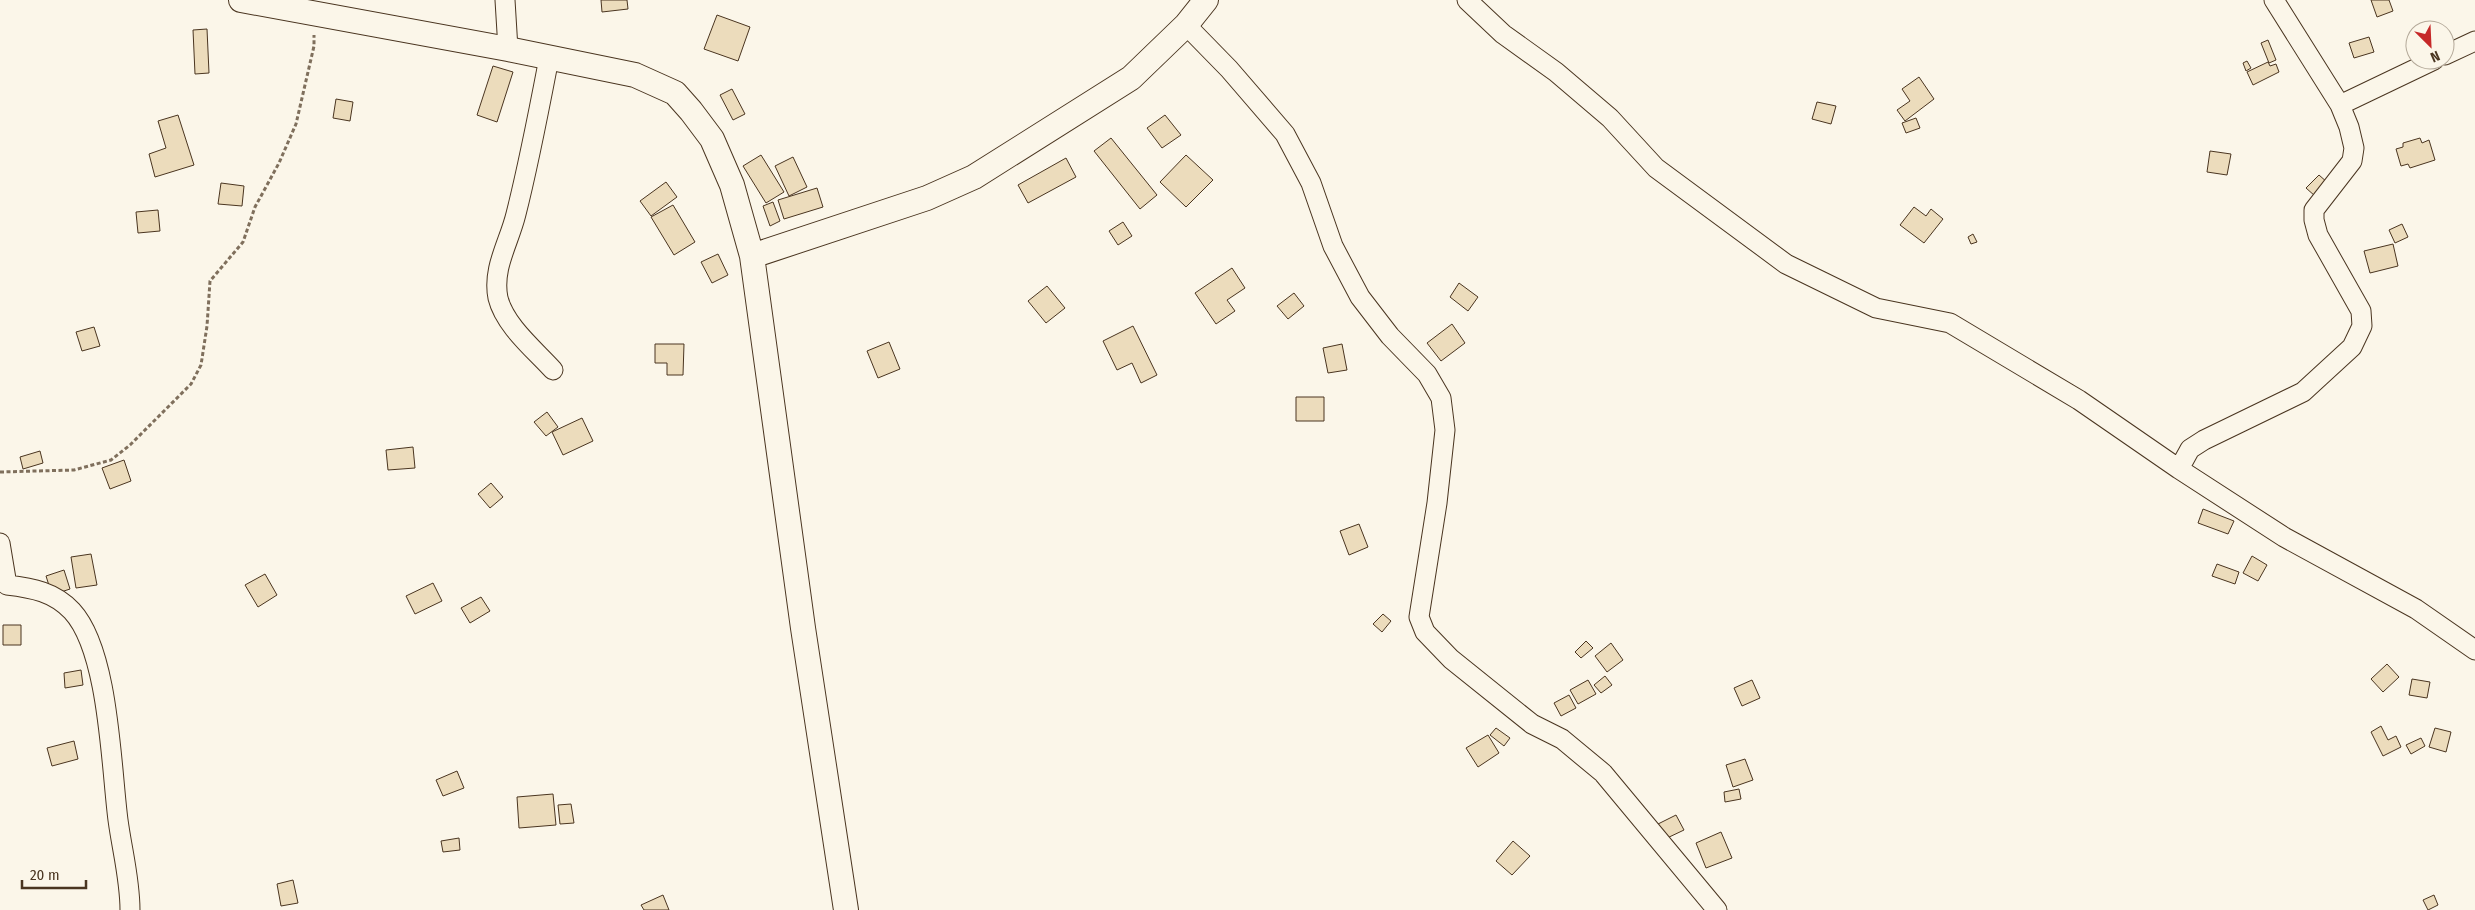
<svg xmlns="http://www.w3.org/2000/svg" width="2475" height="910" font-family="'Fira Sans Condensed',sans-serif">
  <style>
    .building { fill: #ecdcbc; stroke: #4a3520 }
    .lines { fill: none; stroke-linecap: round; stroke-linejoin: round }
    .minor-casing { stroke: #4a3520; stroke-width: 21 }
    .tertiary-casing { stroke: #4a3520; stroke-width: 26 }
    .path { stroke: #7f6f5c; stroke-width: 3; stroke-dasharray: 4 2.5; stroke-linecap: butt }
    .minor { stroke: #fbf6e9; stroke-width: 19 }
    .tertiary { stroke: #fbf6e9; stroke-width: 24 }
  </style>
  <rect width="100%" height="100%" fill="#fbf6e9"/>
  <path class="building" d="M601,0H627L628,9L602,12Z
    M2371,0H2389L2393,11L2377,17Z
    M717,15L750,27L738,61L704,49Z
    M207,29L209,73L195,74L193,30Z
    M2369,37L2374,52L2354,58L2349,43Z
    M2268,40L2276,60L2269,63L2261,43Z
    M2247,61L2251,68L2246,71L2243,63Z
    M2268,62L2270,66L2276,64L2279,72L2253,85L2247,72Z
    M493,66L513,72L497,122L477,115Z
    M1919,77L1934,99L1905,121L1897,110L1910,101L1902,89Z
    M732,89L745,114L733,120L720,95Z
    M336,99L353,102L350,121L333,118Z
    M1817,102L1836,106L1831,124L1812,119Z
    M178,115L194,165L155,177L149,154L166,148L158,121Z
    M1165,115L1181,135L1162,148L1147,128Z
    M1916,118L1920,128L1906,133L1902,123Z
    M1111,138L1157,195L1140,209L1094,151Z
    M2420,138L2422,143L2429,140L2435,160L2410,168L2408,164L2401,166L2396,149L2403,147V143Z
    M2210,151L2231,154L2227,175L2207,172Z
    M761,155L784,192L766,203L743,166Z
    M1186,155L1213,180L1186,207L1160,182Z
    M793,157L807,187L789,196L775,166Z
    M1066,158L1076,177L1028,203L1018,185Z
    M2319,175L2328,183L2315,196L2306,188Z
    M666,182L677,197L651,216L640,201Z
    M221,183L244,186L242,206L218,204Z
    M817,188L823,207L784,219L778,200Z
    M773,202L780,221L770,226L763,206Z
    M673,205L695,242L674,255L651,217Z
    M1914,207L1926,216L1931,209L1943,219L1924,243L1900,225Z
    M158,210L160,231L138,233L136,212Z
    M1123,222L1132,236L1118,245L1109,231Z
    M2402,224L2408,237L2395,243L2389,230Z
    M1973,234L1977,242L1971,244L1968,237Z
    M2393,244L2398,266L2370,273L2364,251Z
    M718,254L728,275L712,283L701,262Z
    M1232,268L1245,288L1227,300L1235,311L1216,324L1195,293Z
    M1459,283L1478,297L1468,311L1450,297Z
    M1047,286L1065,308L1046,323L1028,301Z
    M1294,293L1304,306L1288,319L1277,306Z
    M1452,324L1465,343L1441,361L1427,343Z
    M1133,326L1157,375L1141,383L1132,363L1117,370L1103,341Z
    M94,327L100,346L82,351L76,332Z
    M889,342L900,369L878,378L867,351Z
    M655,344H684L683,375H667V363H655Z
    M1342,344L1347,370L1328,373L1323,348Z
    M1296,397H1324V421H1296Z
    M547,412L558,427L546,436L534,422Z
    M582,418L593,441L563,455L552,432Z
    M413,447L415,468L388,470L386,450Z
    M40,451L43,463L23,469L20,457Z
    M124,460L131,481L110,489L102,468Z
    M491,483L503,497L490,508L478,494Z
    M2203,509L2234,521L2228,534L2198,523Z
    M1359,524L1368,547L1349,555L1340,531Z
    M91,554L97,585L76,588L71,557Z
    M2252,556L2267,565L2258,581L2243,573Z
    M2217,564L2239,572L2235,584L2212,576Z
    M64,570L70,589L52,595L46,576Z
    M265,574L277,595L258,607L245,585Z
    M433,583L442,601L415,614L406,596Z
    M481,597L490,611L470,623L461,608Z
    M1383,614L1391,621L1382,632L1373,624Z
    M3,625H21V645H3Z
    M1586,641L1593,648L1581,658L1575,652Z
    M1611,643L1623,660L1607,672L1595,656Z
    M2387,664L2399,677L2383,692L2371,679Z
    M81,670L83,685L65,688L64,673Z
    M1605,676L1612,685L1601,693L1594,685Z
    M2412,679L2430,682L2427,698L2409,695Z
    M1588,680L1596,694L1578,704L1570,690Z
    M1752,680L1760,698L1742,706L1734,688Z
    M1569,695L1576,708L1561,716L1554,703Z
    M2381,726L2388,740L2396,736L2401,747L2383,756L2371,732Z
    M1496,728L1510,738L1504,746L1490,735Z
    M2435,728L2451,732L2446,752L2429,747Z
    M1488,735L1499,753L1478,767L1466,748Z
    M2421,738L2425,746L2411,754L2406,745Z
    M74,741L78,759L52,766L47,748Z
    M1745,759L1753,780L1733,787L1726,765Z
    M457,771L464,788L443,796L436,780Z
    M1739,789L1741,799L1725,802L1724,792Z
    M553,794L556,825L519,828L517,797Z
    M571,804L574,823L560,824L558,805Z
    M1676,815L1684,830L1665,839L1658,824Z
    M1721,832L1732,858L1706,868L1696,843Z
    M459,838L460,850L443,852L441,841Z
    M1513,841L1530,856L1512,875L1496,861Z
    M293,880L298,903L281,906L277,884Z
    M663,895L669,910H644L641,905Z
    M2434,895L2438,905L2428,910L2423,900Z"/>
  <g class="lines">
    <g class="minor-casing">
      <path id="minor" d="M505,0L508,49
        M1467,0L1503,34L1556,72L1610,118L1656,168L1786,264L1876,308L1950,323L2079,400L2179,469L2284,537L2416,609L2475,650
        M2274,0L2340,105
        M1186,25L1229,69L1285,134L1311,183L1333,246L1360,297L1390,336L1427,374L1441,398L1445,430L1437,503L1419,617L1425,632L1451,659L1532,724L1562,739L1603,773L1717,910
        M2445,55L2475,41
        M549,58C539,110 529,163 516,214C509,243 492,268 498,298C505,326 535,350 553,370
        M2179,469L2190,449L2204,440L2303,392L2352,347L2362,326L2361,311L2318,235L2314,220V210L2352,161L2354,148L2349,127L2340,105L2434,60
        M0,543L7,585C33,588 54,592 72,611C109,651 111,766 118,820C122,850 130,879 130,910"/>
    </g>
    <g class="tertiary-casing">
      <path id="tertiary" d="M241,0L508,49L635,75L675,93L691,111L712,139L732,185L752,256L803,628L846,910
        M752,256L927,198L974,177L1131,78L1186,25L1206,0"/>
    </g>
    <path class="path" d="M0,472L74,470L111,460L130,445L191,384L201,365L207,326L210,281L243,242L255,207L279,163L296,124L314,46V35"/>
    <use href="#minor" class="minor"/>
    <use href="#tertiary" class="tertiary"/>
  </g>
  <g transform="translate(2430 45) rotate(156)"><circle r="24" fill="#fbf6e9" stroke="#b4a999"/>
  <path d="M0-4L9 19L0 12L-9 19Z" fill="#c62828"/>
  <text y="-8" font-size="14" font-weight="bold" text-anchor="middle" fill="#4a3520">N</text>
  </g>
  <path d="M22 880v8h64v-8" fill="none" stroke="#4a3520" stroke-width="2.5"/>
  <text x="30" y="880" font-size="15" fill="#4a3520" stroke="#fbf6e9" stroke-width="4" paint-order="stroke">20 m</text>
</svg>
